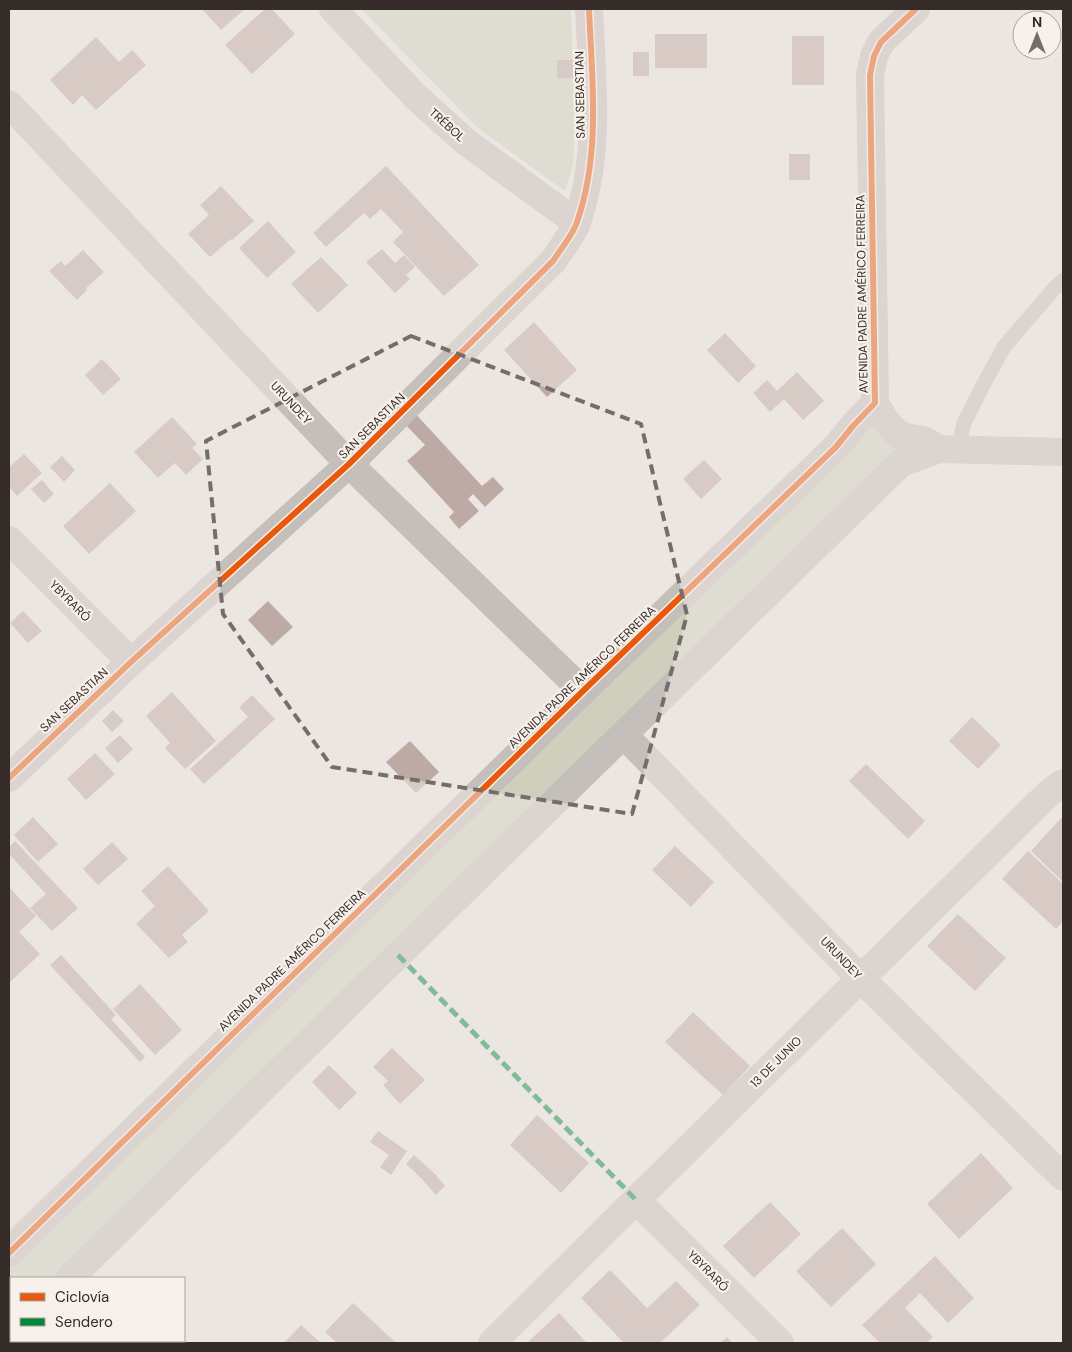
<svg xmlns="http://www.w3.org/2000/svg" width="1072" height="1352" font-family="'DM Sans',sans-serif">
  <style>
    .green { fill: #ced0bd }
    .building { fill: #beaaa5 }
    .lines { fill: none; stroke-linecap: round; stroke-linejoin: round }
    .service { stroke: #c5bfbb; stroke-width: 15 }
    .minor { stroke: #c5bfbb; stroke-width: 28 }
    .tertiary { stroke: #c5bfbb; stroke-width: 28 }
    .quiet { stroke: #00873e; stroke-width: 5; stroke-dasharray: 10 5; stroke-linecap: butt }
    .cycleway-casing { stroke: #f8f0ea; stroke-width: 9 }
    .cycleway { stroke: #e8590c; stroke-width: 6 }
    .marked { fill: none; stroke: #756d6a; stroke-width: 4; stroke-dasharray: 10 6; stroke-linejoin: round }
    .labels { text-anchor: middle; stroke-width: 4.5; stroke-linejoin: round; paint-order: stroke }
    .street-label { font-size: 12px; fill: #352c29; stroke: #f8f0ea }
  </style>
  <rect width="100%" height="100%" fill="#ece6e2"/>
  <path class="green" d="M361,9H571L575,124L573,165L565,191L479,129Z
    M862,415L901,442L900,457L54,1278H11V1320L9,1322V1230L853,420Z"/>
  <path class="building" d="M202,9H245L221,30Z
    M265,9H272L295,34L252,74L225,45Z
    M655,34H707V68H655Z
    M792,36H824V85H792Z
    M96,37L119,62L132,50L146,65L96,110L82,95L73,105L50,80Z
    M633,52H649V76H633Z
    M557,60H589V78H557Z
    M789,154H810V180H789Z
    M386,166L479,265L444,296L393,242L403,232L381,209L370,219L364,213L326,247L313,233Z
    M221,186L254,221L232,240L231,239L210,257L188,234L209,215L200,205Z
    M268,221L296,252L267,278L239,248Z
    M382,249L395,263L404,255L415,267L406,275L410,279L395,293L366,262Z
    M83,250L104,272L86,288L87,290L77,300L49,271L61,261L65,266Z
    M321,257L348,285L318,313L291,284Z
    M534,322L577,370L547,397L504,350Z
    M725,333L756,366L738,383L707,350Z
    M102,359L121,379L103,395L85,375Z
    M797,372L824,401L803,420L784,399L770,412L753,393L767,380L777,391Z
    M412,410L482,486L493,477L504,489L485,507L473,494L468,499L479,511L459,529L449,517L454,512L407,461L425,445L401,420Z
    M172,417L197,444L192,448L203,459L186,475L175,463L158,478L134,452Z
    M24,454L42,473L17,496L9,487V467Z
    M62,456L75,470L64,482L50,467Z
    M704,460L722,479L701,499L683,479Z
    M42,480L54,494L44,503L31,489Z
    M110,483L136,511L89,554L63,526Z
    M268,601L293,627L272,646L248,620Z
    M23,611L42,631L28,643L10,623Z
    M172,692L216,741L185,769L165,748L170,743L146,716Z
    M252,695L275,719L204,784L190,769L248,717L239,707Z
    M113,710L124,721L112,732L102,721Z
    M972,717L1001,745L978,769L949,741Z
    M120,735L133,749L118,763L105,748Z
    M410,741L439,772L416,793L386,762Z
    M95,753L115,774L86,800L67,779Z
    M866,764L925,821L908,839L849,781Z
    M1063,816V882L1031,851Z
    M33,817L58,844L38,862L14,835Z
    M15,841L78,908L52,931L30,908L46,894L9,854V847Z
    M112,842L128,859L98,885L83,869Z
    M675,846L714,882L691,907L652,870Z
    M1028,851L1063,884V922L1056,929L1002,879Z
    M168,866L209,911L182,935L188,942L169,958L136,924L155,906L141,891Z
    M9,887L36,916L19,932L40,954L9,983Z
    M958,914L1006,958L975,991L927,946Z
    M61,955L116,1015L111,1019L145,1057L140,1062L50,965Z
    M140,984L182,1030L155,1055L113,1009Z
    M693,1012L750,1066L723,1095L665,1042Z
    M392,1048L425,1080L400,1104L383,1085L388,1081L373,1067Z
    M329,1065L357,1093L339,1110L312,1082Z
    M537,1115L589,1163L561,1193L510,1145Z
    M378,1131L407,1151L391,1175L380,1167L389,1155L370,1142Z
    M981,1153L1013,1188L959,1239L927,1204Z
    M414,1155L435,1174L445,1186L436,1195L421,1178L406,1164Z
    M770,1202L801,1234L754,1278L723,1246Z
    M842,1228L876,1264L831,1307L796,1271Z
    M935,1256L974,1298L948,1323L920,1293L905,1308L933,1337L927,1343H880L862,1325Z
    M610,1270L647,1308L676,1281L700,1305L660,1343H624L581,1298Z
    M353,1303L396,1343H337L325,1332Z
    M559,1313L587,1343H529L528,1342Z
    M301,1325L321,1343H284Z
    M727,1337L733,1343H720Z"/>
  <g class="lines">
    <path class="service" d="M958,449L964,423L982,387L1004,347L1052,291L1063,280"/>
    <path class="minor" d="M333,9L416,97L466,142L577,223
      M9,104L349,464L583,691
      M9,540L131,662
      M624,735L861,979L1063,1177
      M9,778L131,662L349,464L553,261C560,250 574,233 577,222C601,153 592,79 589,9
      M636,1200L780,1343
      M492,1343L636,1200L1049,793L1063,783"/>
    <path class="tertiary" d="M875,403L885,420L898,434L909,438L924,440L939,449
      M9,1253L583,691L836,447L853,426L875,403L870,75L874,56L881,42L916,9
      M70,1278L398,955L901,463L939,449L1063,452
      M9,1338L11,1336"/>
    <path class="quiet" d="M398,955L636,1200"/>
    <g class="cycleway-casing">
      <path id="cycleway" d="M9,778L131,662L349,464L553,261C560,250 574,233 577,222C601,153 592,79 589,9
        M9,1253L583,691L836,447L853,426L875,403L870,75L874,56L881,42L916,9"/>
    </g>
    <use href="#cycleway" class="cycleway"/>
  </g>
  <path d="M0 0H1072V1352H0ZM411,336L641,424L687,615L632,814L332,767L223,614L206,441Z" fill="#ece6e2" fill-opacity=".55" fill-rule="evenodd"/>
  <path class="marked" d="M411,336L641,424L687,615L632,814L332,767L223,614L206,441Z"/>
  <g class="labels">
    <g class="street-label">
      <text transform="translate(580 95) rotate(-91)" y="4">SAN SEBASTIAN</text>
      <text transform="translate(447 125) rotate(42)" y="4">TRÉBOL</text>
      <text transform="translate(862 294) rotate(-91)" y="4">AVENIDA PADRE AMÉRICO FERREIRA</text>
      <text transform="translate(291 403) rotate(47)" y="4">URUNDEY</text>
      <text transform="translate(372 426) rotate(-45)" y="4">SAN SEBASTIAN</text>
      <text transform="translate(70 601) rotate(45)" y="4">YBYRARÓ</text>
      <text transform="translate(582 677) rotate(-44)" y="4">AVENIDA PADRE AMÉRICO FERREIRA</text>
      <text transform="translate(74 700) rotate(-43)" y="4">SAN SEBASTIAN</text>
      <text transform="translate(841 958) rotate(46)" y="4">URUNDEY</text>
      <text transform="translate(292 960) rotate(-44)" y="4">AVENIDA PADRE AMÉRICO FERREIRA</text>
      <text transform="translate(776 1062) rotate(-45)" y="4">13 DE JUNIO</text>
      <text transform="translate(708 1271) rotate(45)" y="4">YBYRARÓ</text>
    </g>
  </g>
  <rect width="1072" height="1352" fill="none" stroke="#352c29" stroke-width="20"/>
  <rect x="10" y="1277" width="175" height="65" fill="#f8f0ea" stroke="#aaa29d"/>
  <rect x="20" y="1293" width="25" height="8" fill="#e8590c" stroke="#aaa29d"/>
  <text x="55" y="1302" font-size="15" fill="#352c29">Ciclovía</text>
  <rect x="20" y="1318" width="25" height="8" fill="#00873e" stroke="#aaa29d"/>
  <text x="55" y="1327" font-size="15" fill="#352c29">Sendero</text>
  <g transform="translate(1037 35)"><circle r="24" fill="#f8f0ea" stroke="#aaa29d"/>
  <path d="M0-4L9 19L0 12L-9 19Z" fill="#756d6a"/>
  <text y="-8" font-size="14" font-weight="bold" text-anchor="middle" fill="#352c29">N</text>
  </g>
</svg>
